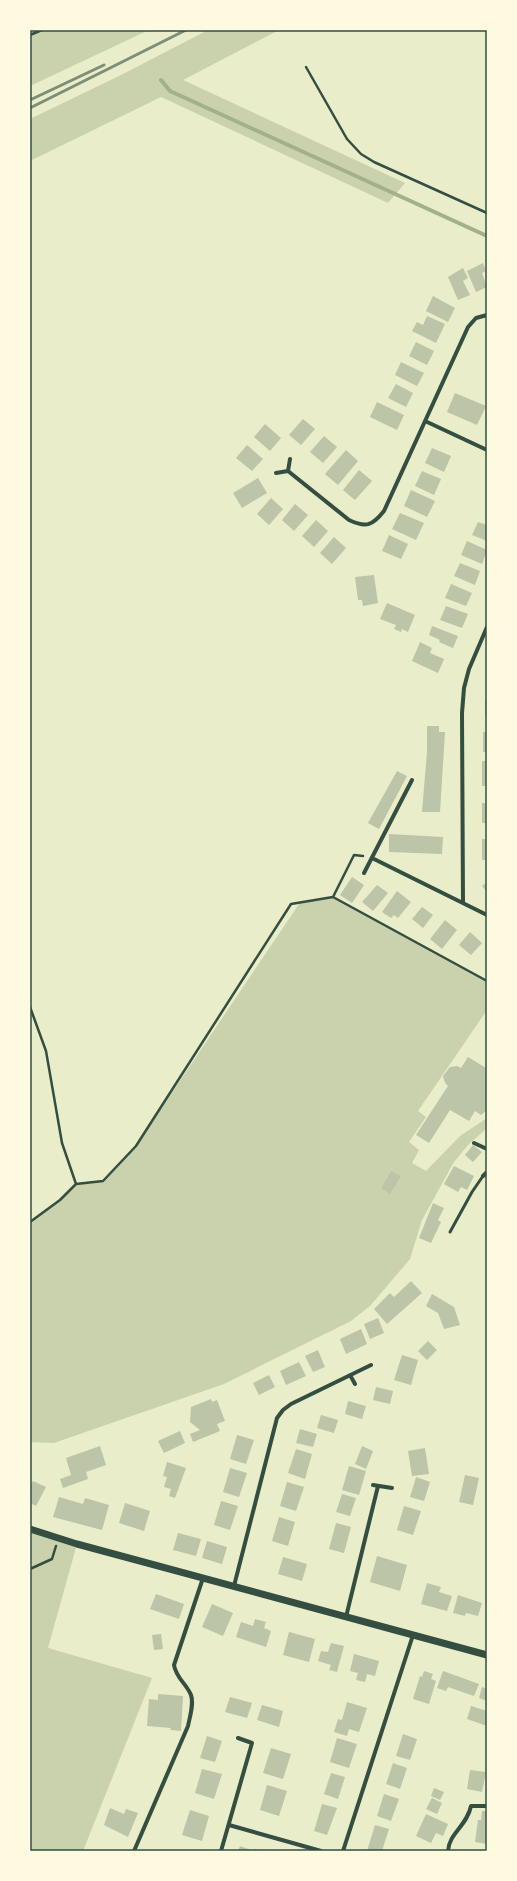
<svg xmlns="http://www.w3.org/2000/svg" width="517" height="1881" font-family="'Noto Sans',sans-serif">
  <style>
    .green { fill: #cad2ad }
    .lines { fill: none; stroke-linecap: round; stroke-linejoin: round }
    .stream { stroke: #a3b18a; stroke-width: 4 }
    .building { fill: #bcc5a7 }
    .path { stroke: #344e41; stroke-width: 2.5 }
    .service { stroke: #344e41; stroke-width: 3 }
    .minor { stroke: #344e41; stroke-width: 4 }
    .tertiary { stroke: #344e41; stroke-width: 7 }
    .rail { stroke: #7c8e77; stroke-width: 3 }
    .neatline { fill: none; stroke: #344e41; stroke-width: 1.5 }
  </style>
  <rect width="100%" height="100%" fill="#e9edc9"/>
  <path class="green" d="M30,30H149L30,86Z
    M208,30H279L183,80L405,183L388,203L161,97L30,161V119L123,74Z
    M333,897L487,981V1010L418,1111L426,1117L409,1142L419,1150L412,1163L426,1171L460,1136L487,1118V1128L468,1145L454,1162L422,1220L410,1259L370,1306L351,1321L224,1384L54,1443L30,1442V1222L60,1200L76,1184L103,1181L136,1146L299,904Z
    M30,1529L77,1544L48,1648L152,1678L83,1851H30Z"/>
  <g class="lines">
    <path class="stream" d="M161,80L170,91L487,236"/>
  </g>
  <path class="building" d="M483,263L486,271L482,273L487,287L476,292L467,271Z
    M463,268L468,278L463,281L470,295L458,300L448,277Z
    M433,296L455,308L448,322L426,311Z
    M427,316L445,324L436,343L412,331L417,322L423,325Z
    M416,342L434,351L427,365L409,356Z
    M401,362L424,373L417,386L395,375Z
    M396,384L413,393L406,407L388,398Z
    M455,393L486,406L477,425L447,412Z
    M377,402L404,415L397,430L370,417Z
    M303,419L315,429L301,445L289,435Z
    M265,424L281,438L270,451L254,437Z
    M324,436L337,447L323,463L310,452Z
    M247,445L263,459L252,471L236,458Z
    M432,448L451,456L444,472L425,463Z
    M346,450L358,461L338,485L325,474Z
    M359,470L372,481L355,500L343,490Z
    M422,471L441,479L434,495L415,486Z
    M258,478L267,493L242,508L233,493Z
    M411,490L435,501L427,517L404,506Z
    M271,498L283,509L269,525L257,514Z
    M295,504L308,515L294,531L282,520Z
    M400,513L424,523L416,540L392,529Z
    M316,520L328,531L314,547L302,536Z
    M478,522L487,525V541L472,535Z
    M389,535L408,544L401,559L382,551Z
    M334,537L346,548L332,564L320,553Z
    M467,541L487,550L482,564L461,555Z
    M460,563L480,571L475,585L454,576Z
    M374,575L378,603L363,606L362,600H358L355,577Z
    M451,584L472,593L466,606L445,598Z
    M387,603L415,615L408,632L402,629L401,632L394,629L396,625L380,619Z
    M446,606L468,614L462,628L440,620Z
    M432,626L458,636L453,648L439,642L440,640L429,635Z
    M420,642L432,648L430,653L444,659L438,673L412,661Z
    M485,700H487V715H485Z
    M427,726H439V732H445L440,812H422L427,752Z
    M483,732H487V752H483Z
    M482,761H487V786H482Z
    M397,771L407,776L379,829L368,823Z
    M482,803H487V823H482Z
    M389,834L443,837L442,854L389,852Z
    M482,839H487V860H482Z
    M352,877L364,885L352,903L340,895Z
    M487,882V892L482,886Z
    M377,885L388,893L373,911L362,902Z
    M397,891L411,902L398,918L394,915L391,918L382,912Z
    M422,907L433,915L423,928L412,919Z
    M445,920L457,930L442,949L430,939Z
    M470,932L482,943L471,955L459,945Z
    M468,1057L486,1068L487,1066V1110L481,1115L475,1111L469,1121L450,1110L429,1143L416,1135L448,1086L445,1083L443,1076L450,1067L457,1066L461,1068Z
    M473,1145L482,1152L473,1162L465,1155Z
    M454,1166L474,1176L467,1190L461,1187L458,1192L444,1184Z
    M391,1171L401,1176L390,1194L381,1188Z
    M433,1203L444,1208L438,1220L441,1222L431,1243L419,1238Z
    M411,1281L422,1293L387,1324L374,1309L390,1293L394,1297Z
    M432,1294L454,1307L460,1325L444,1329L438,1313L426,1306Z
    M378,1318L384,1333L370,1339L364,1324Z
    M361,1329L367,1344L346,1354L340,1339Z
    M428,1341L437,1350L427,1360L418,1351Z
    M318,1350L325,1367L313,1372L305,1356Z
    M402,1355L418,1360L411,1385L394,1380Z
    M299,1362L306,1376L286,1385L280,1371Z
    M269,1375L275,1387L259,1395L253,1383Z
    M376,1387L393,1391L390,1404L373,1400Z
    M211,1399L212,1402L217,1400L225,1421L217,1424L220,1431L193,1442L190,1434L200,1430L190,1422L191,1407Z
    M348,1401L366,1406L362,1419L345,1414Z
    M321,1415L338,1420L334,1433L317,1428Z
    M300,1429L317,1434L313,1447L296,1443Z
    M180,1431L185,1443L164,1453L158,1441Z
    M237,1435L254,1440L246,1464L230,1459Z
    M100,1446L106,1465L86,1472L88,1479L63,1488L60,1479L71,1475L66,1458Z
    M362,1446L373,1451L366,1469L355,1464Z
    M425,1448L429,1474L412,1476L408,1451Z
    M296,1449L312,1454L305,1479L288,1473Z
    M167,1462L186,1468L175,1498L169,1496L171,1489L164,1487L167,1477L163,1476Z
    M349,1466L366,1471L359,1495L342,1490Z
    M230,1468L247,1473L239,1497L223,1492Z
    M465,1475L479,1478L473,1505L459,1502Z
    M416,1477L430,1482L424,1501L410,1497Z
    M33,1481L46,1487L36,1506L30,1503V1486Z
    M287,1482L304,1487L296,1511L280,1506Z
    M342,1494L356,1498L350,1516L336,1512Z
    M59,1497L83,1504L85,1498L109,1505L102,1530L53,1517Z
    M221,1501L238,1506L230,1530L214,1525Z
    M125,1503L150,1511L144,1531L119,1523Z
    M404,1506L421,1511L413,1535L397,1530Z
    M279,1517L295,1522L288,1546L272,1541Z
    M336,1523L351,1527L344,1553L329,1549Z
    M178,1533L201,1539L196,1556L173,1550Z
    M207,1541L227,1547L222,1564L202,1558Z
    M377,1556L407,1565L400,1591L370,1582Z
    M283,1557L307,1564L302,1581L278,1574Z
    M427,1583L441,1587L439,1592L452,1596L447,1611L421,1604Z
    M156,1594L184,1604L179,1619L150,1609Z
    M458,1595L482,1603L478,1616L466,1613L465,1616L453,1613Z
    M212,1604L233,1613L223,1636L202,1627Z
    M255,1619L266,1622L264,1628L271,1631L266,1647L236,1637L241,1622L253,1626Z
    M289,1632L315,1639L309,1662L283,1655Z
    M161,1634L163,1649L154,1650L152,1635Z
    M331,1643L344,1646L337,1672L329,1670L331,1665L318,1661L321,1651L328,1652Z
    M354,1654L379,1661L375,1676L367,1674L365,1682L356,1680L358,1673L350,1671Z
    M424,1671L433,1674L431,1679L436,1681L429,1704L413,1699L420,1676L422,1677Z
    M443,1671L479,1684L474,1696L448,1687L446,1691L437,1688Z
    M482,1687L487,1689V1701L479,1698Z
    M158,1694L183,1696L181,1731L170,1730L171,1728L147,1726L149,1699L158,1700Z
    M230,1697L252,1703L247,1718L225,1712Z
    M347,1702L367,1708L359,1732L349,1729L347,1736L334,1732L338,1719L342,1720Z
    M262,1705L283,1711L279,1727L257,1720Z
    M471,1706L487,1711V1726L467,1719Z
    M403,1734L417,1739L410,1760L396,1756Z
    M207,1736L222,1741L215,1762L200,1758Z
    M337,1738L357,1744L349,1768L330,1762Z
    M271,1748L291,1754L283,1779L263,1773Z
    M393,1763L407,1768L400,1789L386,1784Z
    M202,1769L222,1774L214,1799L195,1793Z
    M470,1770L486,1772L482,1792L467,1789Z
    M331,1773L345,1777L338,1799L324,1794Z
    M267,1785L287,1791L279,1816L260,1810Z
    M434,1788L444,1792L440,1800L431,1796Z
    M384,1794L399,1799L391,1821L377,1816Z
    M432,1798L442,1803L437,1814L426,1809Z
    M322,1804L337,1808L327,1835L314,1831Z
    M110,1808L124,1814L126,1809L138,1813L128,1837L104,1825Z
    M190,1810L209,1816L202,1841L182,1835Z
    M482,1811H487V1844L475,1842L478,1820H481Z
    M426,1814L448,1824L443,1836L436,1833L431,1843L416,1836Z
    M375,1825L389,1829L382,1851H367Z
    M240,1846L254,1851V1849L260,1851H238Z"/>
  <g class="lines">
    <path class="path" d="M30,35L42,30
      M306,67L347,139L361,154L374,162L487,213
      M333,897L354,855L363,856
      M30,1007L46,1051L62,1143L76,1184
      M30,1222L60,1200L76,1184L103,1181L136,1146L291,904L333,897L487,981
      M30,1569L52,1559L56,1546"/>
    <path class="service" d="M450,1232L472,1192L483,1176"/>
    <path class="minor" d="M425,421L487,450
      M288,471L349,520C366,528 372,526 384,511L468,327L476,318L487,315
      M276,473L288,471L290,459
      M372,858L487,915
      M364,873L412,780
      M463,903L462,713L464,688L469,669L487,627
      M474,1143L487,1149
      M483,1176L487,1172
      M350,1375L355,1384
      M373,1485L392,1488
      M234,1586L277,1418L283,1410L291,1404L371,1365
      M346,1617L378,1486
      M229,1825L321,1851
      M134,1851L188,1726C190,1716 194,1704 191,1695C186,1683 176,1678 174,1665L203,1578
      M221,1851L252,1743L238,1738
      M343,1851L413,1635
      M448,1851C449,1833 467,1826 471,1806H487"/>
    <path class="tertiary" d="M30,1529L77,1544L487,1655"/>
    <path class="rail" d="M30,100L104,65
      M30,108L186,30"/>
  </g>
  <rect width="517" height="1881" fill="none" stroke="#fefae0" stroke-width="62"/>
  <rect x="31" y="31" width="455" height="1819" class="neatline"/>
</svg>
